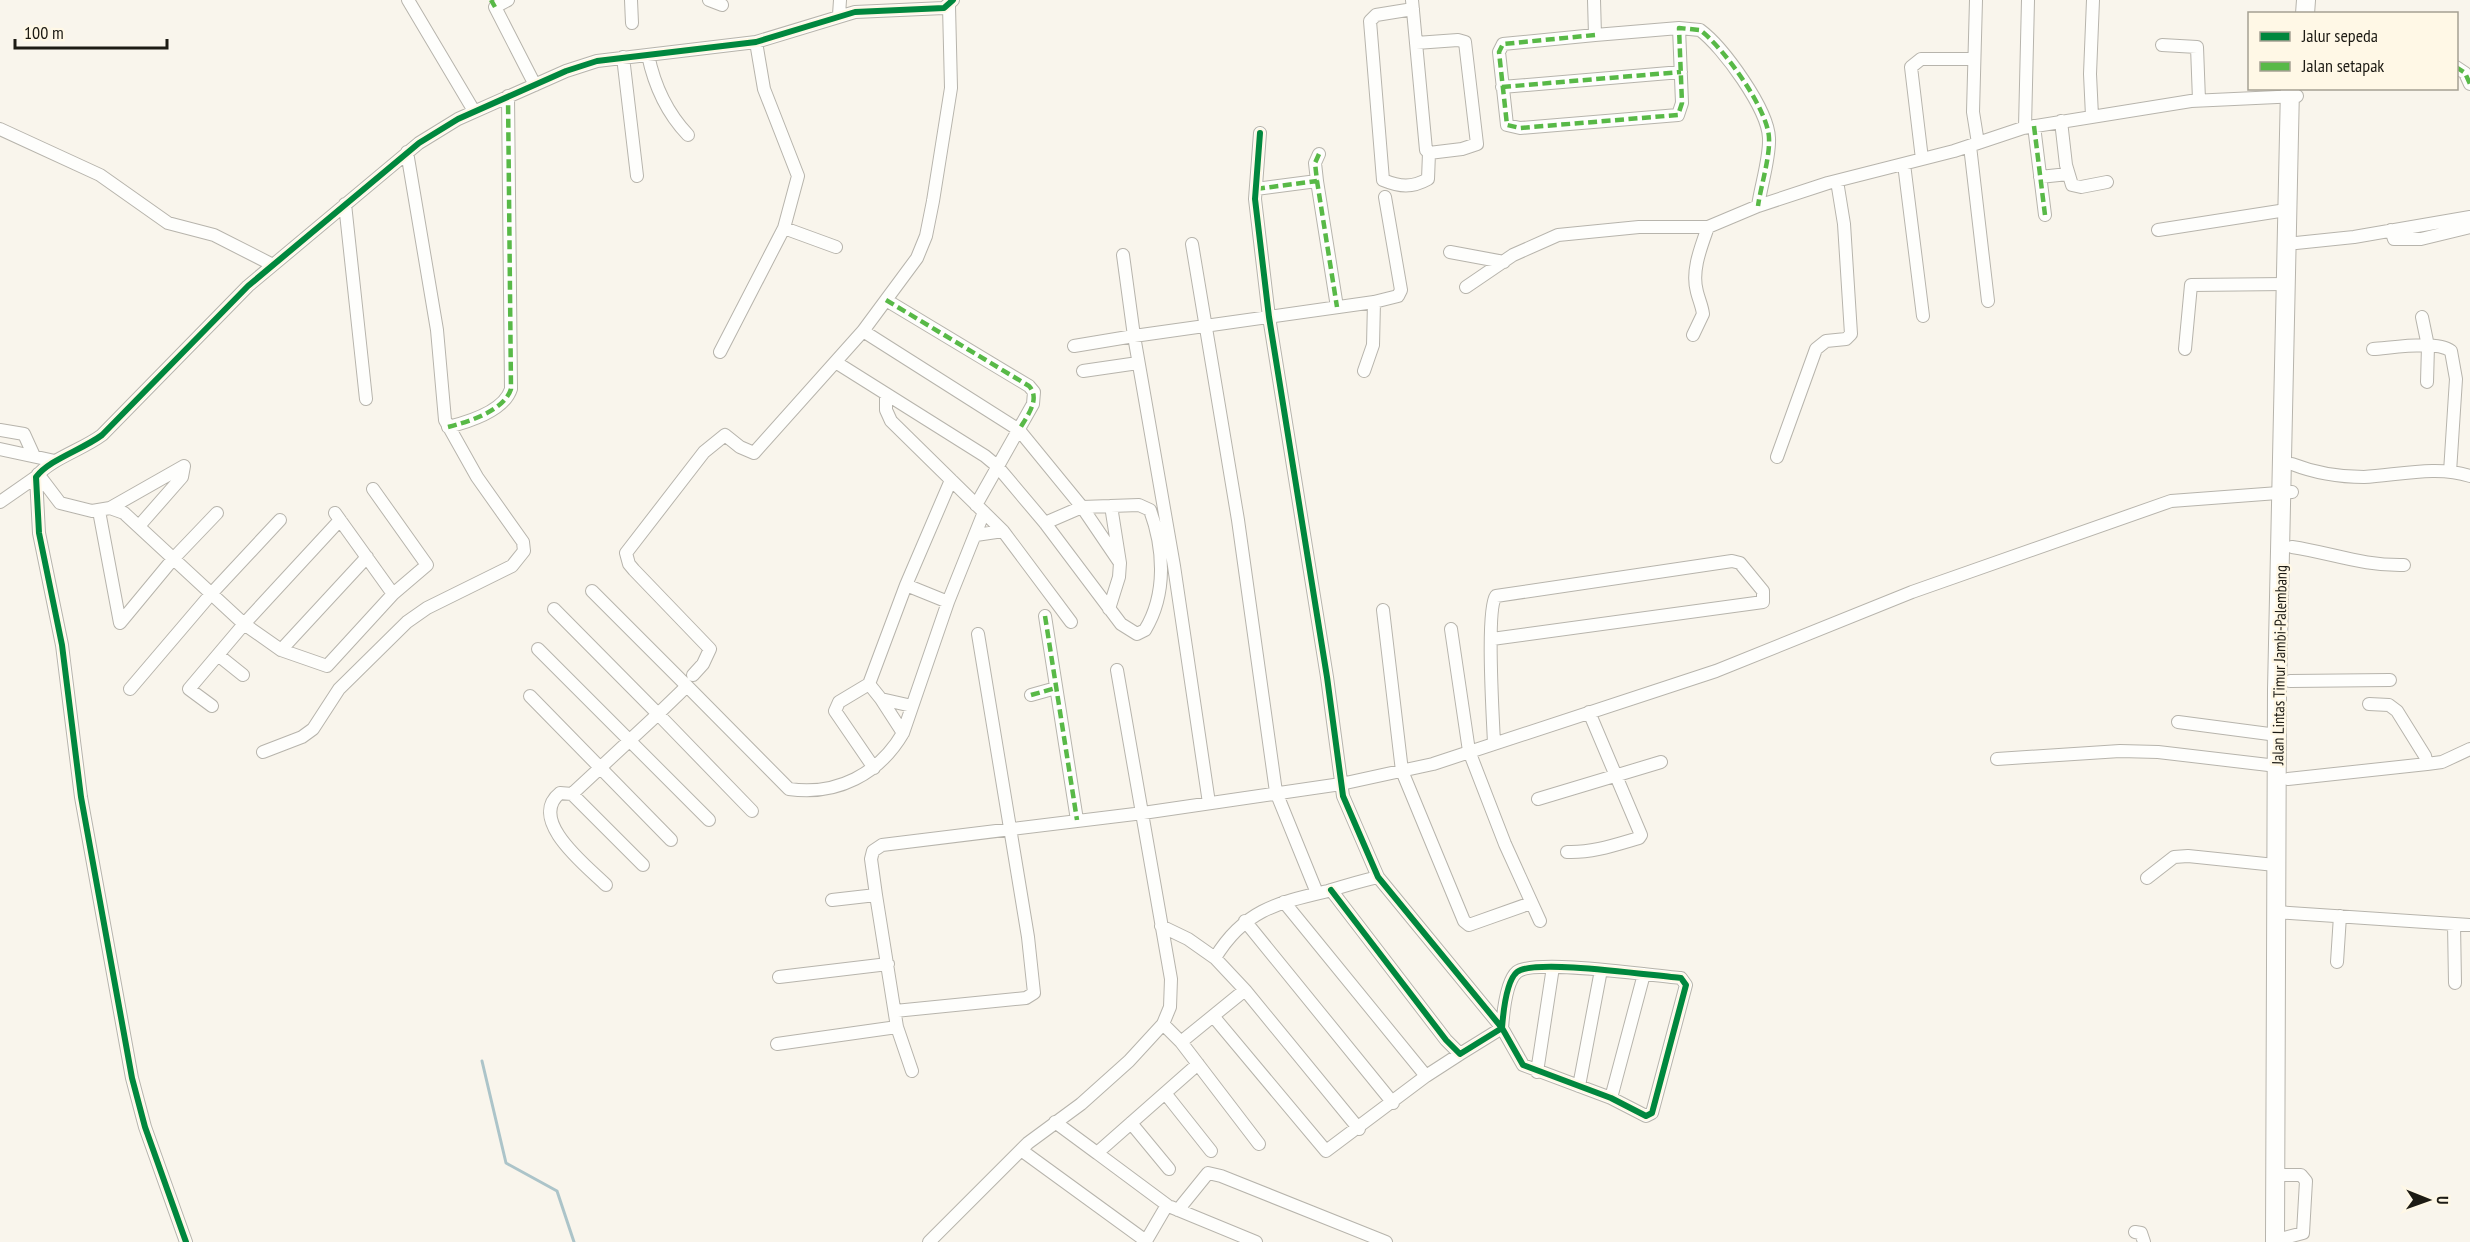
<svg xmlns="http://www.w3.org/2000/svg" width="2470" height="1242" font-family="'PT Sans Narrow',sans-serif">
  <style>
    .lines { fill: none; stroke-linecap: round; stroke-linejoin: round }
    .stream { stroke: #acc4c9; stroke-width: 3 }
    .minor-casing { stroke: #b7b4ac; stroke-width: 14 }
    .highway-casing { stroke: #b7b4ac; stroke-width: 20 }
    .minor { stroke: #fefefc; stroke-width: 12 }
    .highway { stroke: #fefefc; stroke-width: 18 }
    .quiet { stroke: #58b947; stroke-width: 4.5; stroke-dasharray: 9 4.5; stroke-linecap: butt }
    .cycleway-casing { stroke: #fff8e6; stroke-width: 10 }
    .cycleway { stroke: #00873e; stroke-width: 6 }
    .labels { text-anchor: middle; stroke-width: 5; stroke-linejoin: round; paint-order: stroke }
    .street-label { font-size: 16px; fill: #1d1b14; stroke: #fff8e6 }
  </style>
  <rect width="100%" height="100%" fill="#f9f5ec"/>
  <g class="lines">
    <path class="stream" d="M482,1061L506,1163L557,1191L574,1242"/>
    <g class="minor-casing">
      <path id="minor" d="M408,0L474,111
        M508,0L495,7L535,85
        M631,0L632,23
        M709,0L722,5
        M1412,0L1426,150L1429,153L1462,149L1477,144L1465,42L1458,40L1416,43
        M1594,0L1595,35L1679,28L1700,30C1723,47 1768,109 1769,138C1770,158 1761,185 1758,206
        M1976,0L1973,112L1978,143
        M1413,9L1376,15L1370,21L1383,180C1400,187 1412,188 1428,179L1429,153
        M839,15L840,0
        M1595,35L1503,44L1499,52L1507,125L1520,128L1678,115L1682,103L1679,28
        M2162,45L2197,47L2199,100
        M648,55C654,84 667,113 688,135
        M623,57L637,176
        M2456,67L2465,73L2470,84
        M1502,87L1681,72
        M2092,116L2090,74L2093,0
        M2061,121L2066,165L2072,185L2081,187L2107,182
        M2034,126L2045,215
        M2025,127L2028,0
        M0,129L100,175L168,223L214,235L273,265
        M1260,133L1255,199L1269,317L1327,677L1343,796L1378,877L1502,1028L1523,1065L1611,1098L1646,1116L1652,1113L1686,985L1681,978C1654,976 1534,958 1517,972C1506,981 1503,1015 1502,1028L1460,1054L1446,1040L1331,890
        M1970,146L1988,301
        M1319,154L1315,163L1317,181L1337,307
        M1922,159L1911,67L1921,59H1974
        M1904,164L1923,316
        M2040,177L2068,174
        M1256,189L1317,181
        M345,204L366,399
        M784,228L836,247
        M2158,230L2286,210
        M2391,230L2394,239H2421L2470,227
        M2296,243L2354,237L2470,217
        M1192,244L1238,520L1276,792L1317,893
        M1450,252L1504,262
        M1466,287L1513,255L1558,235L1639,227H1708
        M886,300L1029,386L1034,392L1033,404L976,505
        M2422,317L2428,346L2427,382
        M863,331L1019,430L1082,507L1120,563
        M1693,335L1703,314C1702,306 1699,300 1697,292C1691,271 1701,247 1708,227L1758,206L1828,183L1954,151L2023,128L2191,101L2297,96
        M1074,346L1134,336L1123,255
        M2185,349L2191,285L2285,284
        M2373,349C2391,348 2437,340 2451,351L2456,379L2450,472
        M720,352L784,228L798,176L764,89L756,42
        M837,363L985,456L997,466L1045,523L1121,624L1137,634L1145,630C1167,594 1164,548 1150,510L1139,505L1082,507L1045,523
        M1083,371L1138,363
        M1364,371L1373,345L1374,302
        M886,395V410L891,421L1003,531L1071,622
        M448,427C468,422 504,411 511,389L508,96
        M0,430L24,434L34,456
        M0,449L55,461
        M1777,457L1816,349L1826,341L1846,339L1851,334L1844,224L1837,181
        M2292,464C2315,473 2339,477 2364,477C2398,475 2438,465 2470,476
        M38,474L60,503L92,511L110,508L124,513L244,624L281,650L327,666L393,594L427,565L373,489
        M0,502L36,477
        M110,508L184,466L182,477L139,526
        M99,511L120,623L173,559L217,513
        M335,513L393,594
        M976,535L1003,531
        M2292,547C2332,553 2363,566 2404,565
        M906,585L948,602
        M592,591L687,686
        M554,609L658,714L572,794L560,793C526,820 589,868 606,885
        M1109,609L1119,577L1120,563L1111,506
        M1383,610L1402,771L1464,921L1469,925L1531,903
        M1045,616L1077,820
        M1451,629L1469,751L1505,844L1540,921
        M1492,639L1763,602V591L1740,563L1732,561L1496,596C1486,609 1493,720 1494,743
        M538,649L709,820
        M281,650L367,557
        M218,655L243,675
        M693,675L703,664L710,649L634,570L629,564L626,553L704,452L725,435L740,447L754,453L863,331L917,258L926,236L933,201L951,88L949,6
        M2290,681L2390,680
        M869,684L839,702L835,711L874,768
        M130,689L211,594L280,520
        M1031,695L1056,688
        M530,696L671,840
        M881,699L903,733
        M2369,704L2389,705L2397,711L2425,756L2427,764
        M212,706L189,689L244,624L340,520
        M912,706L881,699L869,684L906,585L951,480
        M2178,722L2277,735
        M263,752L302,737L313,729L339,689L407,622L427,608L512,566L524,551L523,542L477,477L445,420L437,330L407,152
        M1997,759L2120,751L2158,752L2277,766
        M2288,779L2427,764L2442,762L2470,749
        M572,794L643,865
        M1538,799L1661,762
        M1209,803L1174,566L1134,336L1374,302L1398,296L1401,290L1385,197
        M752,811L658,714L687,686L789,789C837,796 879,774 903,733L948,602L984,512
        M1567,852C1592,853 1615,845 1639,838L1641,835L1589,712
        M2147,878L2174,857L2188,856L2275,865
        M876,895L897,1027L912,1071
        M832,900L876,895L871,859L873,851L882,845L1143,813L1341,784L1433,764L1716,671L1912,592L2171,501L2292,492
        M1284,902L1426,1076
        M2275,912L2470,925
        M1245,921L1393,1103
        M2454,924L2455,983
        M1161,926L1188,939L1215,958L1245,990L1359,1129
        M1215,958C1244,910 1277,903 1328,891C1344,886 1361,881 1378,877
        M2337,962L2340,916
        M779,977L888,964
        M895,1011L1026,998L1034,993L1028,937L978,634
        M1213,1016L1326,1151L1426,1076L1460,1054
        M1163,1024L1181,1042L1245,990
        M1181,1042L1259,1144
        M777,1044L897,1027
        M1537,1072L1553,967
        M1579,1086L1601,970
        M1165,1093L1211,1151
        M1611,1098L1644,974
        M1055,1122L1097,1153L1198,1064
        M1131,1123L1169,1169
        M1021,1150L1146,1241L1167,1205L1097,1153
        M1171,1207L1256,1242
        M1178,1210L1208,1173L1221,1176L1386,1242
        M2135,1232L2141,1233L2144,1242
        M2284,1238L2303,1233L2306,1181L2301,1175H2284
        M186,1242L145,1127L132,1078L81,797L62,645L39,533L36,477C50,459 82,450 102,435L248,286L419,143L458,119L566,71L597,61L756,42L855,12L944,8L953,0
        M929,1242L1028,1143L1081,1104L1129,1061L1163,1024L1170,1007L1171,979L1117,670"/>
    </g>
    <g class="highway-casing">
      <path id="highway" d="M2305,14L2306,0
        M2275,1242L2277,690L2290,88"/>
    </g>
    <use href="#minor" class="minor"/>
    <use href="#highway" class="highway"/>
    <path class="quiet" d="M491,0L495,7
      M1595,35L1503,44L1499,52L1507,125L1520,128L1678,115L1682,103L1679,28L1700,30C1723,47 1768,109 1769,138C1770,158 1761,185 1758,206
      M2456,67L2465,73L2470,84
      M1502,87L1681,72
      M2034,126L2045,215
      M1319,154L1315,163L1317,181L1337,307
      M1256,189L1317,181
      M886,300L1029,386C1041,399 1027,416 1019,430
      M448,427C468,422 504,411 511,389L508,96
      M1045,616L1077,820
      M1031,695L1056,688"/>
    <g class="cycleway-casing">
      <path id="cycleway" d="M1260,133L1255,199L1269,317L1327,677L1343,796L1378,877L1502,1028L1523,1065L1611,1098L1646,1116L1652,1113L1686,985L1681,978C1654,976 1534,958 1517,972C1506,981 1503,1015 1502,1028L1460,1054L1446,1040L1331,890
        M186,1242L145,1127L132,1078L81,797L62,645L39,533L36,477C50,459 82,450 102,435L248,286L419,143L458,119L566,71L597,61L756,42L855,12L944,8L953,0"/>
    </g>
    <use href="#cycleway" class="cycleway"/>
  </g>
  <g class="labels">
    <g class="street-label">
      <text transform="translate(2279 665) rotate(-89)" y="6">Jalan Lintas Timur Jambi-Palembang</text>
    </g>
  </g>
  <rect x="2248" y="12" width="210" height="78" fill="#fff8e6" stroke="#a5a092" stroke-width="1.5"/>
  <rect x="2260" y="32" width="30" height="9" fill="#00873e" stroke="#a5a092" stroke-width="1.5"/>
  <text x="2302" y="42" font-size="18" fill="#1d1b14">Jalur sepeda</text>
  <rect x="2260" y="62" width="30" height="9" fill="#58b947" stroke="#a5a092" stroke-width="1.5"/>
  <text x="2302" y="72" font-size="18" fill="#1d1b14">Jalan setapak</text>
  <g transform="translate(2428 1200) rotate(91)" stroke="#fff8e6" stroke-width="4.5" paint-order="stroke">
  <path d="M0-4.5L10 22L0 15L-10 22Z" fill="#1d1b14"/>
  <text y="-9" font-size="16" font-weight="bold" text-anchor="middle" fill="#1d1b14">U</text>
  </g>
  <path d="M15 39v9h152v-9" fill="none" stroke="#1d1b14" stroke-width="3"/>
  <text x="24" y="39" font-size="18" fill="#1d1b14" stroke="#fff8e6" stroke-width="4.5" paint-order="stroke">100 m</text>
</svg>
